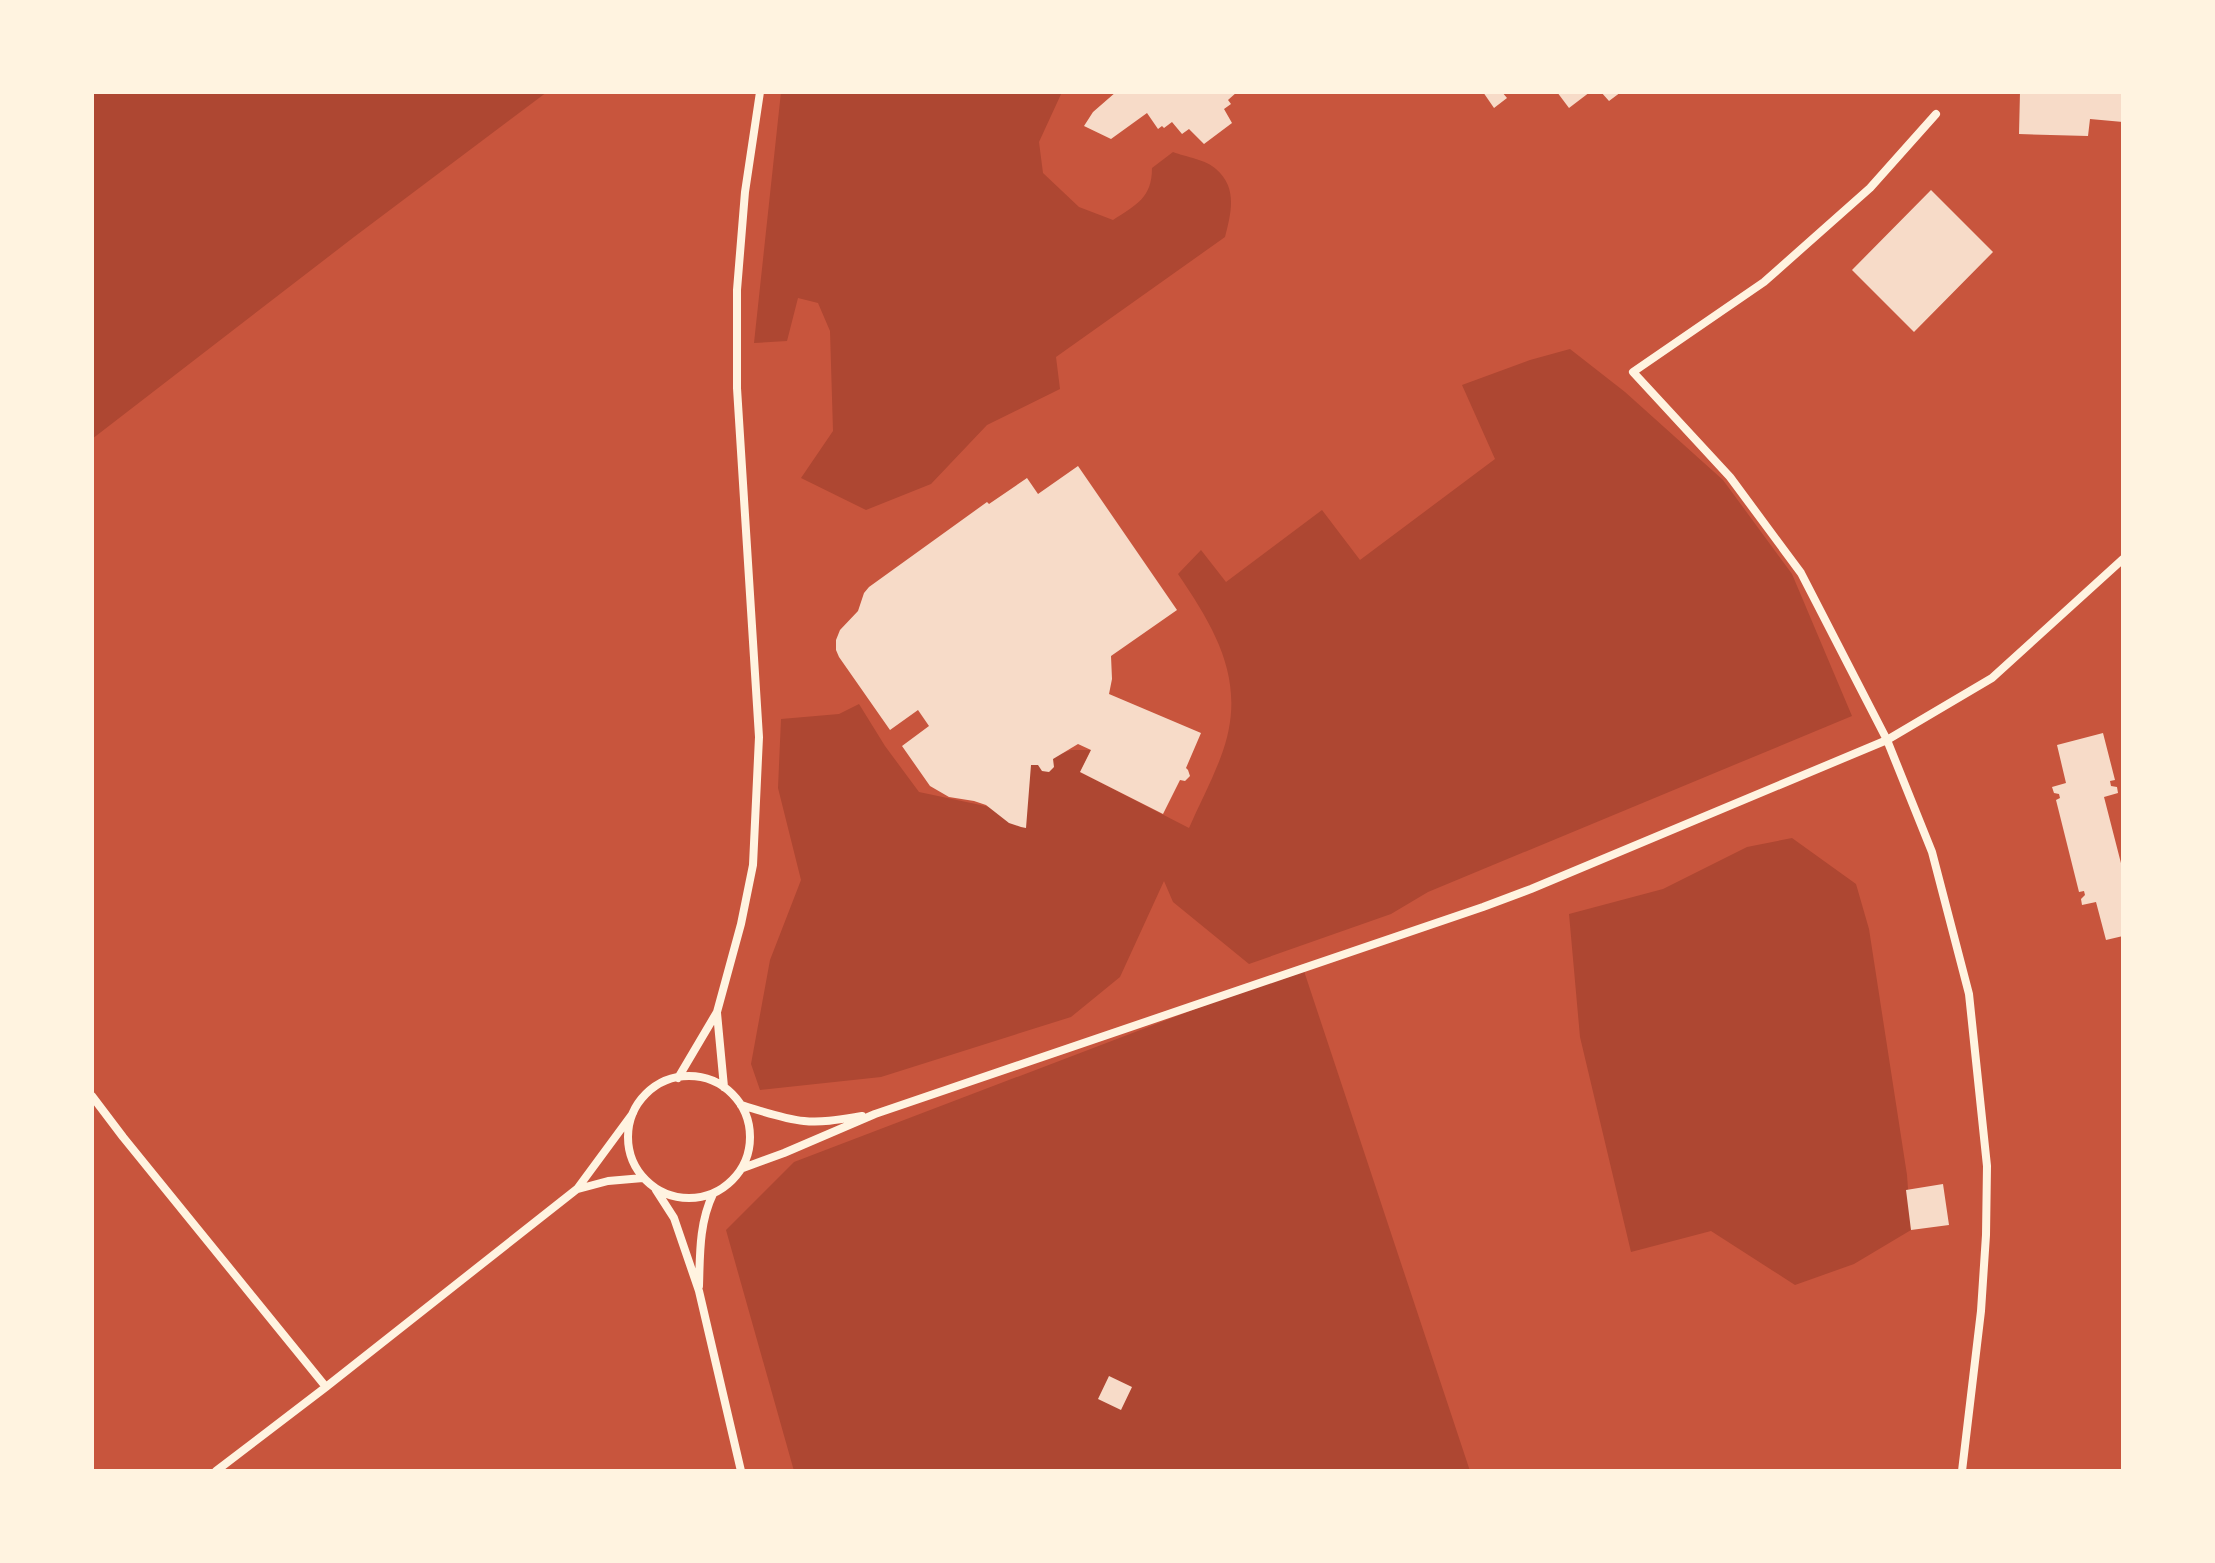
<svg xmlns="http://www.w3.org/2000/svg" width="2215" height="1563" font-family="'Source Sans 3',sans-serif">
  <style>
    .green { fill: #ae4732 }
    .building { fill: #f7dbc8 }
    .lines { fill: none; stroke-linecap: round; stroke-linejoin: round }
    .minor { stroke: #fff3e0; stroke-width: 8 }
  </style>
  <rect width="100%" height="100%" fill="#c8553d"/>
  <path class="green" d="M92,92H547L354,237L92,439Z
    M781,92H1062L1039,142L1043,173L1079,207L1113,220C1136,205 1152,198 1152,168L1173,152C1186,157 1207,160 1216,169C1238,188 1231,213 1225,237L1056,357L1060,389L987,425L931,484L866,510L801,478L833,431L830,331L818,303L798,298L787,341L754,343Z
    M1570,349L1625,392L1723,480L1792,574L1852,716L1428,892L1391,914L1249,964L1173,902L1164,881L1120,977L1071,1017L881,1077L760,1090L751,1064L770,960L801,880L778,788L781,719L839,714L859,704L885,746L919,792L990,807L1031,765L1071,750H1091L1080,772L1189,828C1199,805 1211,783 1220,759C1249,686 1218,633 1178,574L1201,550L1226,582L1322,510L1360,560L1495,459L1462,385L1530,360Z
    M1792,838L1856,884L1869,929L1907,1175L1911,1230L1854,1264L1795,1285L1711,1231L1631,1252L1580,1037L1569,914L1663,889L1747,847Z
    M1303,968L1470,1471H794L726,1230L794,1162Z"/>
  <path class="building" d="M1116,92H1237L1228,100L1231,104L1224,109L1232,123L1204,144L1189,129L1182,134L1172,122L1164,128L1162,126L1158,129L1147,113L1111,139L1084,126L1093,112Z
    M1483,92H1502L1507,98L1494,108Z
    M1557,92H1590L1569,108Z
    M1601,92H1621L1609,101Z
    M2020,92H2123V122L2090,119L2088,136L2019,134Z
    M1931,190L1993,252L1914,332L1852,270Z
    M1078,466L1177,610L1111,656L1112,679L1109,694L1201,733L1186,768L1188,770L1190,776L1185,781L1180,780L1163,814L1080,772L1091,750L1078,744L1053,759L1054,767L1049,772L1042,771L1038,765H1031L1026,828L1021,827L1009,823L986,805L974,801L949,797L930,786L902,746L929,726L918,710L890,730L839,657L836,650V640L840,630L858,611L864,593L869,587L987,502L989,504L1027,478L1038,494Z
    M2103,733L2115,780L2110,781L2111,786L2117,787L2118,793L2104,797L2123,871V936L2106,940L2096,902L2082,905L2081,899L2085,895L2084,891L2079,892L2056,800L2060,798L2059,794L2054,793L2052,787L2066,783L2057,745Z
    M1943,1184L1949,1225L1911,1230L1906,1190Z
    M1109,1376L1132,1387L1121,1410L1098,1399Z"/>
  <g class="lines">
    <path class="minor" d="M1936,114L1870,188L1764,282L1633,372L1730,477L1801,573L1887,740L1932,852L1969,994L1987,1166L1986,1235L1981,1311L1962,1471
      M717,1013L724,1087
      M628 1137a61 61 0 1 1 122 0a61 61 0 1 1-122 0Z
      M678,1078L717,1012L741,924L753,865L759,737L737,388V290L745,192L760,92
      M92,1096L123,1137L326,1387
      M741,1105C762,1111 783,1119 804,1121C823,1123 843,1119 862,1116
      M743,1168L784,1153L875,1114L1483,907L1531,889L1887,740L1992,678L2123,559
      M578,1189L608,1181L643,1178
      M656,1190L674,1218L699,1291L741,1471
      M699,1286C700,1255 699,1223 713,1194
      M216,1471L326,1387L577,1189L633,1113"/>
  </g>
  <rect width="2215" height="1563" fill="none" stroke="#fff3e0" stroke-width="188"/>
</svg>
